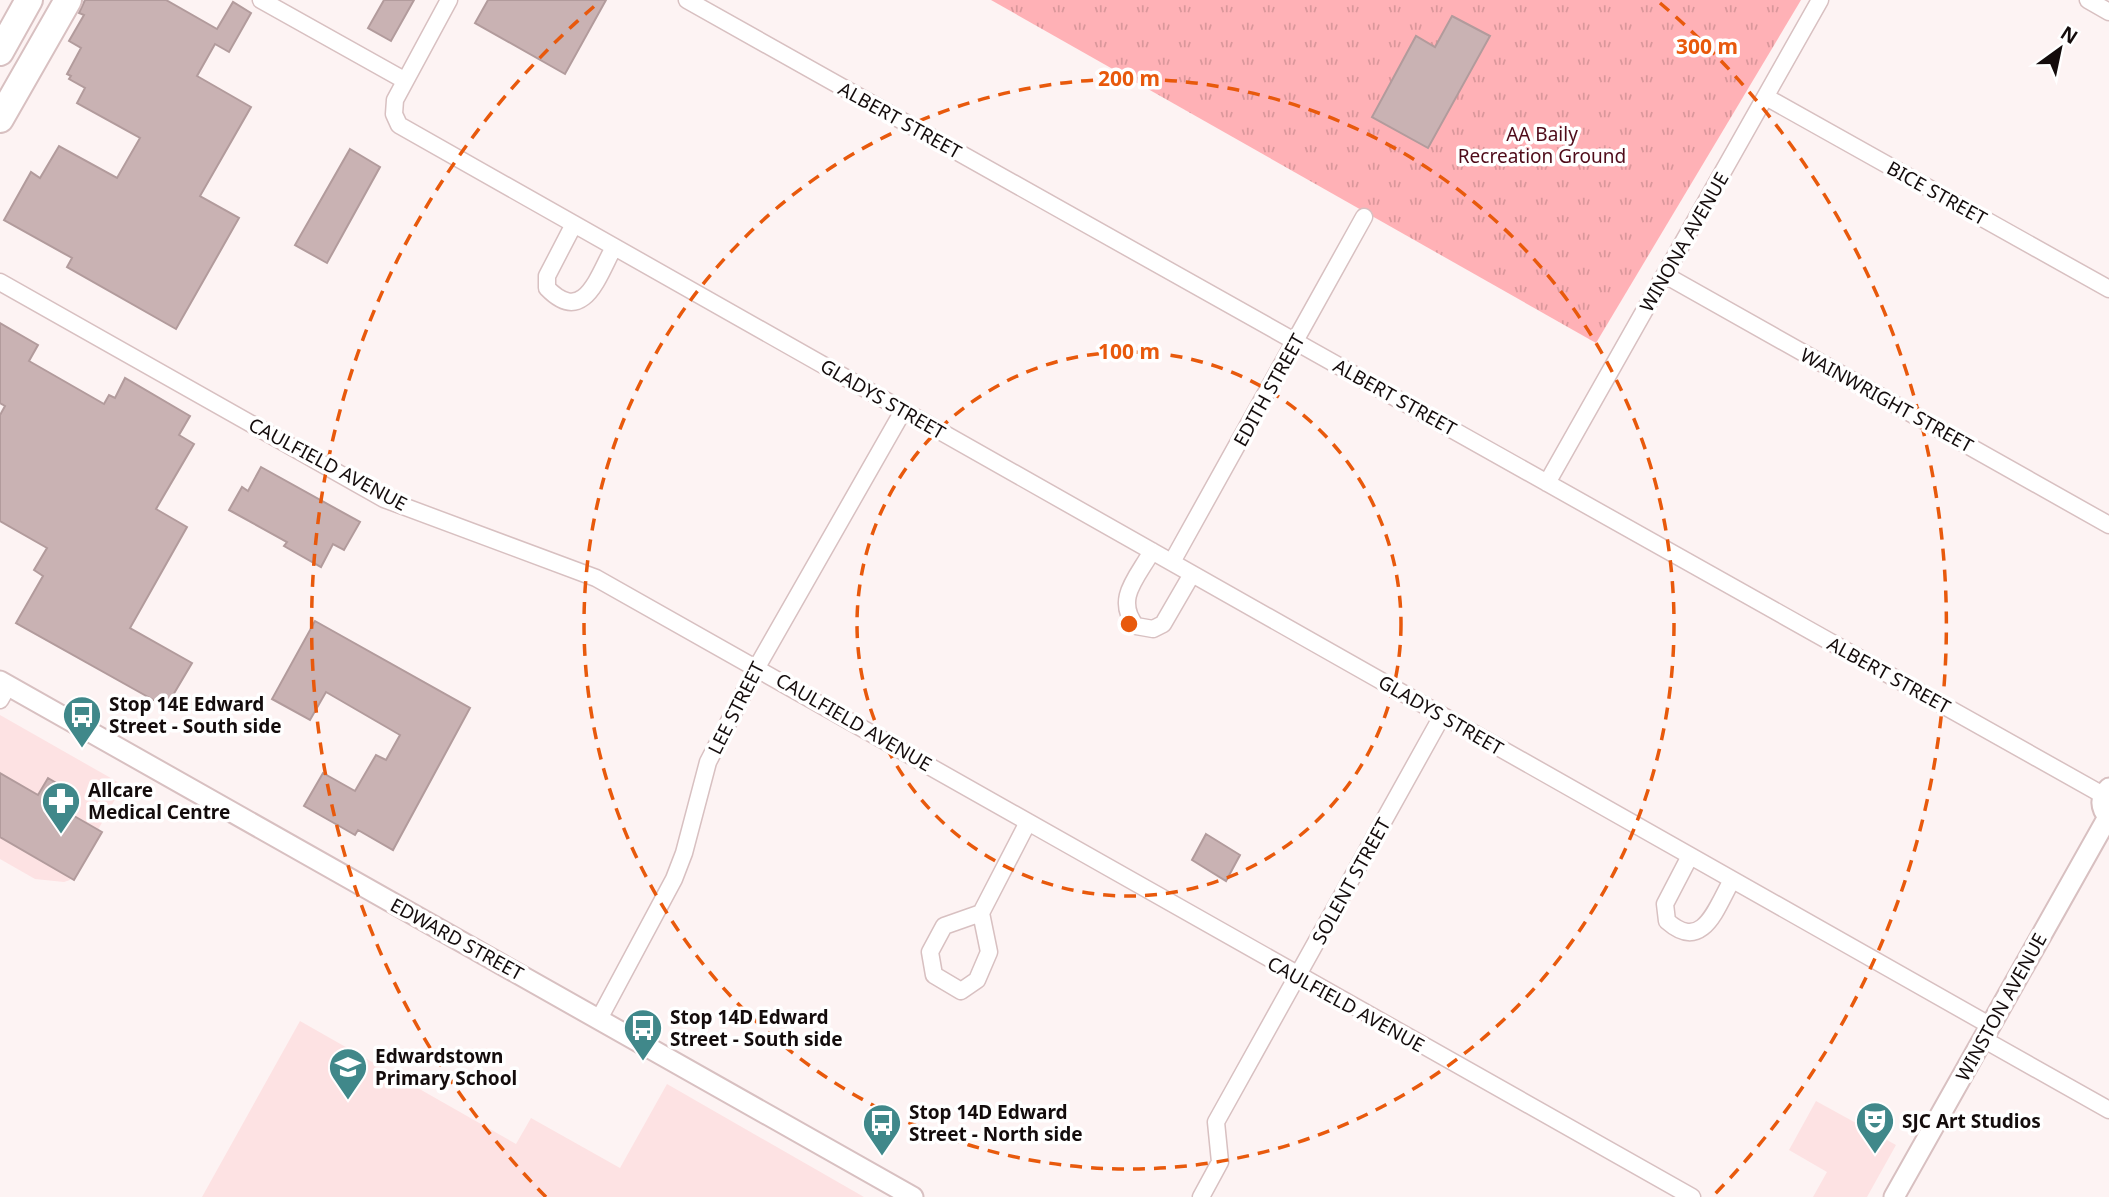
<svg xmlns="http://www.w3.org/2000/svg" width="2109" height="1197" font-family="'Noto Sans',sans-serif">
  <style>
    .built { fill: #fde2e3 }
    .park { fill: url(#park-tufts) }
    .building { fill: #c9b2b3; stroke: #b29b9c; stroke-width: 2 }
    .lines { fill: none; stroke-linecap: round; stroke-linejoin: round }
    .minor-casing { stroke: #d8c0c1; stroke-width: 19 }
    .tertiary-casing { stroke: #d8c0c1; stroke-width: 23 }
    .trunk-casing { stroke: #d8c0c1; stroke-width: 30 }
    .minor { stroke: #fff; stroke-width: 16 }
    .tertiary { stroke: #fff; stroke-width: 19 }
    .trunk { stroke: #fff; stroke-width: 26 }
    .ring { fill: none; stroke: #e8590c; stroke-width: 3.5; stroke-dasharray: 12 9 }
    .labels { text-anchor: middle; stroke-width: 7; stroke-linejoin: round; paint-order: stroke }
    .street-label { font-size: 19px; fill: #140c0c; stroke: #fff }
    .park-label { font-size: 19px; fill: #4f0b19; stroke: #fff }
    .poi-label { font-size: 19px; font-weight: bold; fill: #140c0c; stroke: #fff; text-anchor: start }
    .centre { fill: #e8590c; stroke: #fff; stroke-width: 3.5 }
    .ring-label { font-size: 21px; text-anchor: middle; font-weight: bold; fill: #e8590c; stroke: #fff; stroke-width: 7; stroke-linejoin: round; paint-order: stroke }
  </style>
  <defs>
    <pattern id="park-tufts" width="24" height="20" patternUnits="userSpaceOnUse" patternTransform="scale(1.75)"><rect width="24" height="20" fill="#ffb1b6"/><path d="M3 7l-1-3M5 7V3M7 7l1-3M15 17l-1-3M17 17v-4M19 17l1-3" fill="none" stroke="#da979b"/></pattern>
  </defs>
  <rect width="100%" height="100%" fill="#fdf3f3"/>
  <path class="built" d="M0,715L123,785L70,880L64,882L35,879L0,859Z
    M300,1021L516,1144L531,1118L620,1168L667,1084L864,1197H202Z
    M1816,1101L1896,1145L1867,1197H1813L1827,1172L1789,1150Z"/>
  <path class="park" d="M991,0H1801L1596,343Z"/>
  <path class="building" d="M85,0H166L217,29L233,2L251,13L229,52L215,44L197,76L251,107L200,196L239,218L176,329L67,267L72,258L4,220L31,172L40,178L59,146L117,178L140,138L77,103L85,88L69,79L71,76L67,74L81,48L69,41L84,15L79,13Z
    M384,0H414L391,41L368,28Z
    M488,0H606L565,74L475,23Z
    M1452,16L1490,36L1428,148L1372,117L1416,36L1435,47Z
    M350,149L380,167L327,263L295,245Z
    M0,323L38,345L29,361L104,404L109,395L115,398L125,378L190,416L179,435L194,444L156,509L187,527L130,628L192,663L166,707L16,623L43,576L34,570L47,548L0,521V415L5,406L0,403Z
    M261,467L360,522L344,550L333,544L321,567L284,546L287,542L229,510L242,487L248,491Z
    M315,621L470,708L393,850L358,830L355,835L304,806L323,773L355,791L376,755L386,760L400,735L326,692L310,720L272,699Z
    M0,773L38,795L48,778L65,788L55,805L102,832L74,880L0,837Z
    M1206,834L1240,855L1226,881L1192,860Z"/>
  <g class="lines">
    <g class="minor-casing">
      <path id="minor" d="M261,0L404,80
        M449,0L395,100L394,114L399,125L1991,1026
        M687,0L2103,795
        M2088,0L2109,12
        M1766,97L2109,289
        M574,224L547,276V288C584,326 598,276 614,247
        M1665,275L2109,525
        M0,282L384,499L596,578L1692,1197
        M1547,483L1820,0
        M1152,551C1137,578 1114,599 1136,626L1153,629L1163,624L1192,574
        M1172,562L1364,217
        M0,700L8,686
        M1690,856L1665,904L1667,921C1703,953 1716,908 1732,880
        M981,913L944,926L930,952L934,975L961,991L977,980L989,952L981,913L1028,822
        M599,1019L674,879L684,853L708,762L757,667L903,411
        M1983,1039L2109,1110
        M1201,1197L1220,1162L1216,1122L1442,716"/>
    </g>
    <g class="tertiary-casing">
      <path id="tertiary" d="M0,681L913,1197
        M2109,788C2099,797 2100,808 2109,818
        M1894,1197L2108,817"/>
    </g>
    <g class="trunk-casing">
      <path id="trunk" d="M0,52L29,0
        M0,119L68,0"/>
    </g>
    <use href="#minor" class="minor"/>
    <use href="#tertiary" class="tertiary"/>
    <use href="#trunk" class="trunk"/>
  </g>
  <g class="ring">
    <circle cx="1129" cy="624" r="272"/>
    <circle cx="1129" cy="624" r="545"/>
    <path d="M546 1197A817 817 0 0 1 598 3M1660 3A817 817 0 0 1 1712 1197"/>
  </g>
  <defs>
    <g id="bus-pin" transform="scale(2.0125)"><path d="M0 17L-7.5 6A9.5 9.5 0 1 1 7.5 6Z" fill="#40888a" stroke="#fff"/><path d="M-5-6H5V4H4V6H2V4H-2V6H-4V4H-5ZM-3.5-4V0h7V-4ZM-3.5 1.2v1.5H-2V1.2ZM2 1.2v1.5H3.5V1.2Z" fill="#fff"/></g>
    <g id="pharmacy-pin" transform="scale(2.0125)"><path d="M0 17L-7.5 6A9.5 9.5 0 1 1 7.5 6Z" fill="#40888a" stroke="#fff"/><path d="M-2-6h4v4h4v4h-4v4h-4v-4h-4v-4h4Z" fill="#fff"/></g>
    <g id="school-pin" transform="scale(2.0125)"><path d="M0 17L-7.5 6A9.5 9.5 0 1 1 7.5 6Z" fill="#40888a" stroke="#fff"/><path d="M0-5L7-2L0 1L-7-2ZM-4 1L0 2.5L4 1V4Q0 6-4 4Z" fill="#fff"/></g>
    <g id="theatre-pin" transform="scale(2.0125)"><path d="M0 17L-7.5 6A9.5 9.5 0 1 1 7.5 6Z" fill="#40888a" stroke="#fff"/><path d="M-5-5.5Q0-4 5-5.5V0Q5 5 0 6Q-5 5-5 0ZM-3.3-2.5H-1v1.5H-3.3ZM1-2.5H3.3v1.5H1ZM-2.8 1Q0 5.5 2.8 1Z" fill="#fff"/></g>
  </defs>
  <g fill-rule="evenodd">
    <use href="#bus-pin" x="82" y="715"/>
    <use href="#pharmacy-pin" x="61" y="801"/>
    <use href="#bus-pin" x="643" y="1028"/>
    <use href="#school-pin" x="348" y="1067"/>
    <use href="#theatre-pin" x="1875" y="1121"/>
    <use href="#bus-pin" x="882" y="1123"/>
  </g>
  <g class="labels">
    <g class="street-label">
      <text transform="translate(900 120) rotate(29)" y="7">ALBERT STREET</text>
      <text transform="translate(1937 193) rotate(29)" y="7">BICE STREET</text>
      <text transform="translate(1684 242) rotate(-60)" y="7">WINONA AVENUE</text>
      <text transform="translate(1269 390) rotate(-61)" y="7">EDITH STREET</text>
      <text transform="translate(1395 397) rotate(29)" y="7">ALBERT STREET</text>
      <text transform="translate(883 399) rotate(30)" y="7">GLADYS STREET</text>
      <text transform="translate(1887 400) rotate(29)" y="7">WAINWRIGHT STREET</text>
      <text transform="translate(328 464) rotate(28)" y="7">CAULFIELD AVENUE</text>
      <text transform="translate(1889 675) rotate(29)" y="7">ALBERT STREET</text>
      <text transform="translate(736 708) rotate(-63)" y="7">LEE STREET</text>
      <text transform="translate(1441 715) rotate(30)" y="7">GLADYS STREET</text>
      <text transform="translate(854 722) rotate(30)" y="7">CAULFIELD AVENUE</text>
      <text transform="translate(1351 881) rotate(-61)" y="7">SOLENT STREET</text>
      <text transform="translate(457 939) rotate(29)" y="7">EDWARD STREET</text>
      <text transform="translate(1346 1004) rotate(29)" y="7">CAULFIELD AVENUE</text>
      <text transform="translate(2001 1007) rotate(-61)" y="7">WINSTON AVENUE</text>
    </g>
    <g class="park-label">
      <text x="1542" y="141">AA Baily<tspan x="1542" dy="22">Recreation Ground</tspan></text>
    </g>
    <g class="poi-label">
      <text x="109" y="711">Stop 14E Edward<tspan x="109" dy="22">Street - South side</tspan></text>
      <text x="88" y="797">Allcare<tspan x="88" dy="22">Medical Centre</tspan></text>
      <text x="670" y="1024">Stop 14D Edward<tspan x="670" dy="22">Street - South side</tspan></text>
      <text x="375" y="1063">Edwardstown<tspan x="375" dy="22">Primary School</tspan></text>
      <text x="909" y="1119">Stop 14D Edward<tspan x="909" dy="22">Street - North side</tspan></text>
      <text x="1902" y="1128">SJC Art Studios</text>
    </g>
  </g>
  <circle cx="1129" cy="624" r="10" class="centre"/>
  <g class="ring-label">
    <text x="1707" y="54">300 m</text>
    <text x="1129" y="86">200 m</text>
    <text x="1129" y="359">100 m</text>
  </g>
  <g transform="translate(2060 49) rotate(33)" stroke="#ffffff" stroke-width="5" paint-order="stroke">
  <path d="M0-5L12 26L0 18L-12 26Z" fill="#140c0c"/>
  <text y="-10" font-size="19" font-weight="bold" text-anchor="middle" fill="#140c0c">N</text>
  </g>
</svg>
